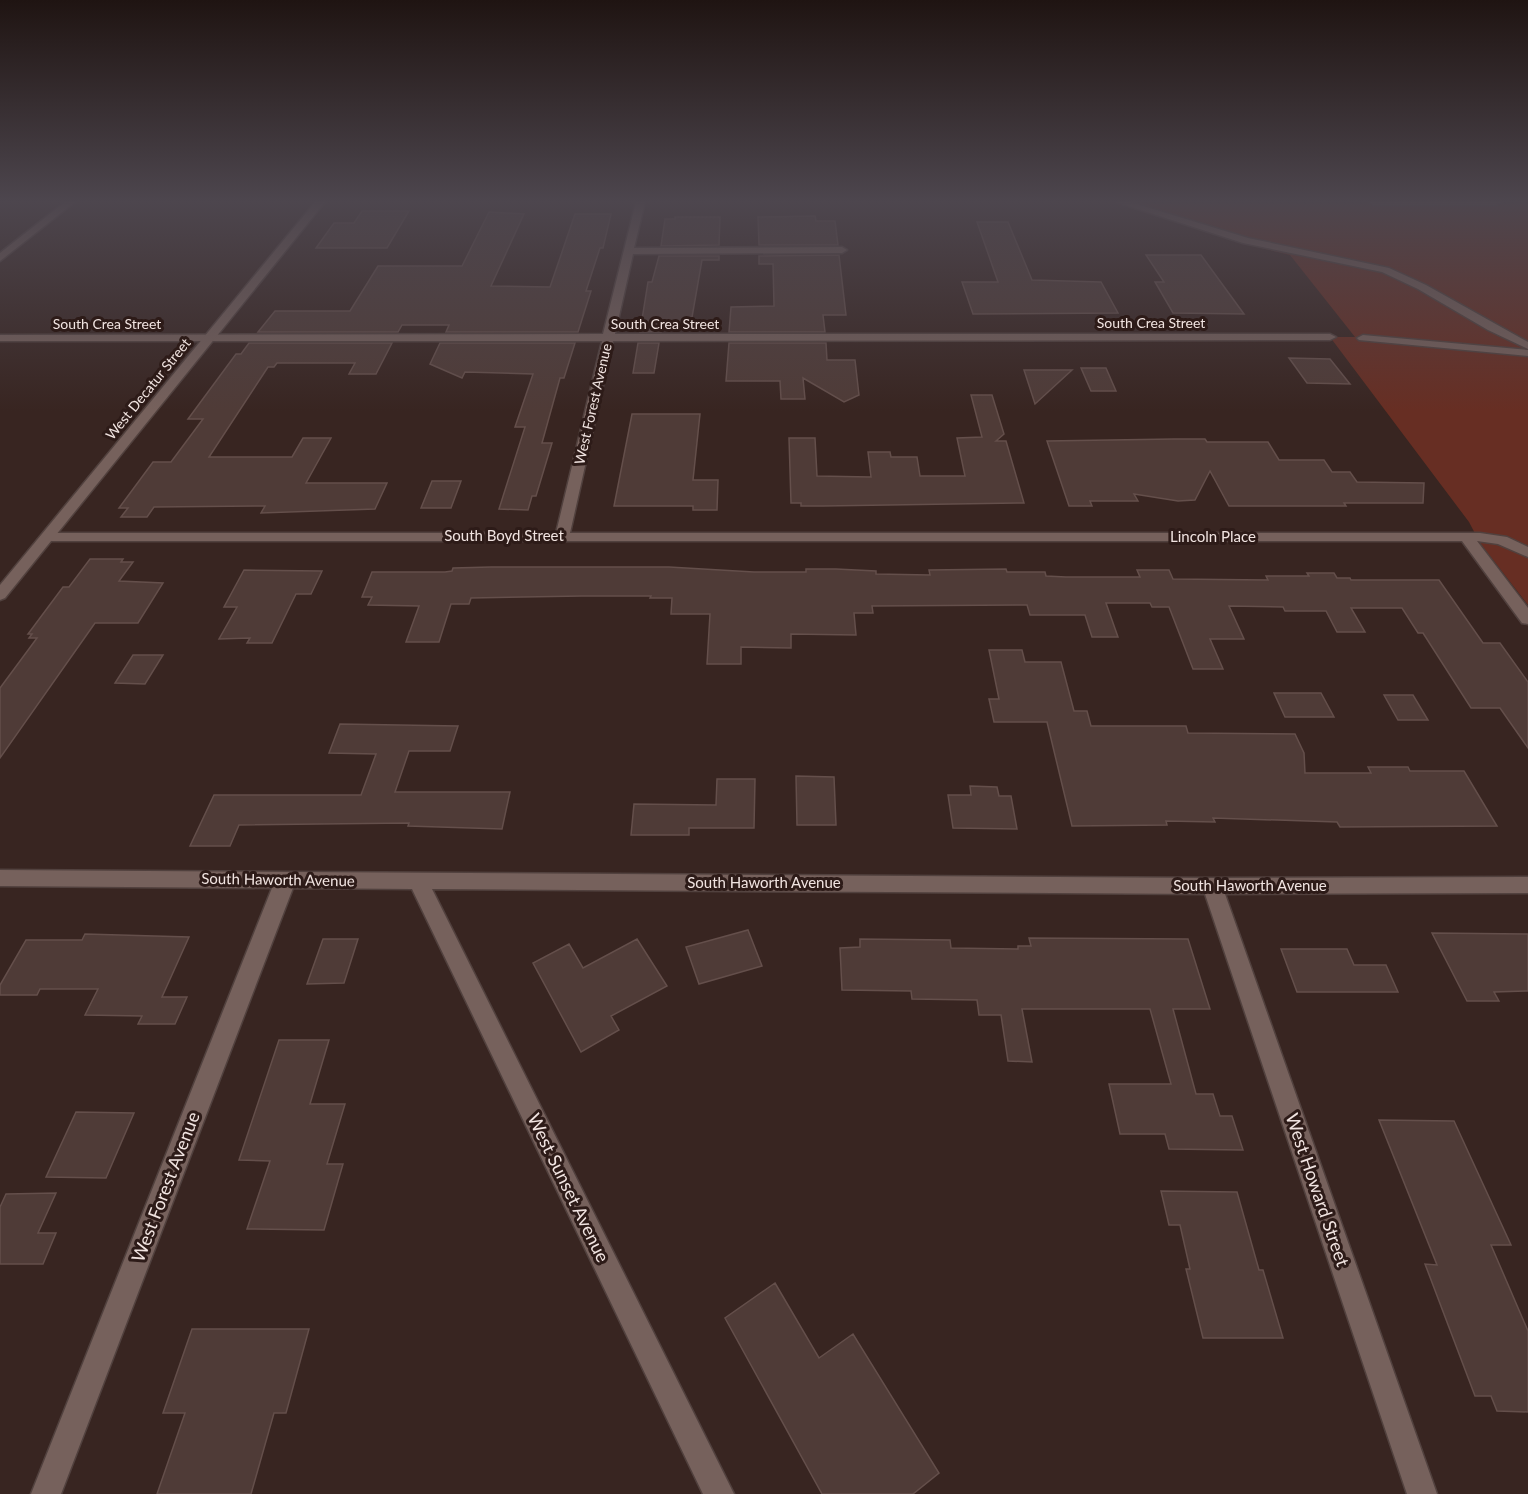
<svg xmlns="http://www.w3.org/2000/svg" width="1528" height="1494" font-family="Lato,sans-serif">
	<rect width="100%" height="100%" fill="#382521"/>
	<path fill="#672e23" d="M 1118,204 L 1528,204 L 1528,605 L 1480,543 L 1469,522 L 1330,337 L 1355,337 L 1290,255 L 1253,246 Z"/>
	<path fill="#4f3b37" stroke="#644f4b" stroke-width="1.5" d="M 362,211 L 409,211 L 387,248 L 316,248 L 334,223 L 354,223 Z
		M 489,212 L 524,214 L 491,286 L 550,287 L 575,214 L 611,214 L 603,248 L 600,248 L 586,291 L 591,291 L 578,332 L 446,332 L 449,325 L 402,325 L 398,332 L 258,332 L 275,311 L 350,311 L 378,266 L 462,266 Z
		M 815,216 L 816,221 L 835,221 L 838,245 L 759,245 L 758,217 Z
		M 675,217 L 720,217 L 719,245 L 661,246 L 665,219 L 675,219 Z
		M 977,222 L 1008,222 L 1032,280 L 1101,282 L 1118,313 L 973,314 L 962,282 L 998,282 Z
		M 839,255 L 846,315 L 823,315 L 825,332 L 729,332 L 731,307 L 774,306 L 773,264 L 759,264 L 759,256 Z
		M 1146,255 L 1201,255 L 1244,314 L 1173,313 L 1155,282 L 1164,282 Z
		M 659,256 L 719,256 L 719,260 L 702,260 L 691,323 L 662,323 L 661,332 L 640,332 L 648,282 L 652,282 Z
		M 249,343 L 392,343 L 376,374 L 349,374 L 355,363 L 277,363 L 274,367 L 268,367 L 209,457 L 292,457 L 303,438 L 331,438 L 306,483 L 387,483 L 375,509 L 261,513 L 265,506 L 154,507 L 147,517 L 121,517 L 128,508 L 119,508 L 153,462 L 171,462 L 203,419 L 188,419 L 236,354 L 241,354 Z
		M 440,343 L 575,343 L 564,378 L 560,378 L 542,443 L 552,443 L 536,496 L 532,496 L 528,510 L 499,509 L 525,427 L 515,427 L 533,374 L 465,372 L 462,378 L 430,364 Z
		M 638,343 L 659,343 L 654,373 L 633,373 Z
		M 729,343 L 826,343 L 827,360 L 855,360 L 859,395 L 844,402 L 803,378 L 805,399 L 781,399 L 780,381 L 726,381 Z
		M 1289,358 L 1330,359 L 1350,384 L 1307,383 Z
		M 1081,368 L 1106,368 L 1116,391 L 1091,391 Z
		M 1024,370 L 1072,370 L 1035,404 Z
		M 971,395 L 992,395 L 1004,434 L 996,441 L 1006,441 L 1024,503 L 823,506 L 801,506 L 801,503 L 791,503 L 789,438 L 815,438 L 817,476 L 871,477 L 868,452 L 890,452 L 891,457 L 917,457 L 920,476 L 965,476 L 957,438 L 982,437 Z
		M 632,414 L 700,414 L 693,480 L 718,480 L 717,510 L 693,510 L 693,506 L 614,506 Z
		M 1174,439 L 1205,439 L 1207,442 L 1268,442 L 1279,460 L 1324,460 L 1332,472 L 1350,472 L 1357,482 L 1424,483 L 1423,503 L 1344,503 L 1346,506 L 1229,506 L 1210,471 L 1195,500 L 1178,501 L 1134,494 L 1138,501 L 1090,501 L 1092,506 L 1069,506 L 1047,441 Z
		M 432,481 L 461,481 L 451,508 L 421,508 Z
		M 90,559 L 123,559 L 121,562 L 133,562 L 119,581 L 163,583 L 138,623 L 95,623 L 0,758 L 0,688 L 37,638 L 29,638 L 32,634 L 28,634 L 63,587 L 69,587 Z
		M 491,567 L 669,567 L 754,572 L 806,572 L 806,569 L 836,569 L 876,571 L 876,574 L 930,575 L 929,570 L 1006,569 L 1007,572 L 1045,572 L 1046,576 L 1066,577 L 1140,577 L 1137,570 L 1169,570 L 1173,579 L 1268,580 L 1266,576 L 1309,576 L 1307,573 L 1334,573 L 1337,578 L 1350,578 L 1351,580 L 1439,580 L 1483,643 L 1500,643 L 1528,682 L 1528,748 L 1500,708 L 1471,708 L 1423,633 L 1418,633 L 1402,608 L 1351,608 L 1365,632 L 1337,632 L 1326,611 L 1285,611 L 1283,607 L 1229,606 L 1244,639 L 1210,639 L 1223,669 L 1193,669 L 1169,607 L 1152,607 L 1150,603 L 1106,603 L 1118,637 L 1092,637 L 1085,615 L 1030,615 L 1027,605 L 872,606 L 873,613 L 854,613 L 856,635 L 791,634 L 791,648 L 741,647 L 741,664 L 707,664 L 710,614 L 671,614 L 672,598 L 650,598 L 651,596 L 582,596 L 471,598 L 469,604 L 451,604 L 439,642 L 406,642 L 419,606 L 368,605 L 372,597 L 362,597 L 372,572 L 445,572 L 452,571 L 453,568 Z
		M 244,570 L 322,571 L 311,594 L 296,594 L 272,643 L 247,643 L 250,638 L 219,639 L 237,607 L 224,607 Z
		M 989,650 L 1022,650 L 1025,662 L 1061,662 L 1074,711 L 1087,711 L 1091,726 L 1186,726 L 1188,733 L 1295,734 L 1304,753 L 1305,773 L 1371,773 L 1368,767 L 1408,767 L 1410,771 L 1464,771 L 1497,826 L 1340,827 L 1337,822 L 1213,818 L 1215,822 L 1166,821 L 1167,825 L 1072,826 L 1047,722 L 994,722 L 989,699 L 999,699 Z
		M 133,655 L 163,655 L 145,684 L 115,683 Z
		M 1274,693 L 1321,693 L 1334,717 L 1285,717 Z
		M 1384,695 L 1413,695 L 1428,720 L 1398,720 Z
		M 340,724 L 458,726 L 450,751 L 409,751 L 395,792 L 510,792 L 502,829 L 408,826 L 409,823 L 239,825 L 230,846 L 190,846 L 214,795 L 361,795 L 376,754 L 329,753 Z
		M 796,776 L 834,777 L 836,825 L 797,825 Z
		M 717,779 L 755,779 L 754,828 L 689,828 L 689,835 L 631,835 L 634,804 L 716,805 Z
		M 970,786 L 997,787 L 999,796 L 1011,796 L 1017,829 L 953,828 L 948,795 L 971,795 Z
		M 748,930 L 762,966 L 699,984 L 686,947 Z
		M 1432,933 L 1528,934 L 1528,991 L 1494,992 L 1499,1001 L 1467,1001 Z
		M 85,934 L 189,937 L 162,997 L 187,997 L 175,1024 L 138,1024 L 142,1016 L 85,1015 L 98,989 L 40,989 L 37,995 L 0,995 L 0,985 L 26,940 L 82,940 Z
		M 1029,938 L 1188,939 L 1210,1009 L 1173,1009 L 1196,1094 L 1213,1094 L 1220,1116 L 1232,1116 L 1243,1150 L 1169,1149 L 1165,1134 L 1120,1134 L 1109,1084 L 1171,1084 L 1150,1009 L 1022,1009 L 1032,1062 L 1008,1061 L 1001,1015 L 979,1015 L 977,1000 L 912,999 L 911,991 L 842,990 L 840,948 L 860,947 L 860,939 L 950,940 L 951,948 L 1018,949 L 1018,946 L 1031,946 Z
		M 323,939 L 358,939 L 344,983 L 307,984 Z
		M 637,939 L 667,986 L 611,1016 L 619,1030 L 581,1052 L 533,963 L 569,944 L 583,968 Z
		M 1281,949 L 1347,949 L 1354,965 L 1386,965 L 1398,992 L 1297,992 Z
		M 279,1040 L 329,1040 L 310,1104 L 345,1104 L 327,1164 L 343,1164 L 324,1230 L 247,1229 L 270,1161 L 239,1160 Z
		M 76,1112 L 134,1113 L 106,1178 L 46,1177 Z
		M 1379,1120 L 1454,1121 L 1511,1245 L 1491,1245 L 1528,1331 L 1528,1412 L 1497,1411 L 1491,1396 L 1475,1396 L 1425,1264 L 1437,1265 Z
		M 1161,1191 L 1237,1192 L 1259,1270 L 1263,1270 L 1283,1338 L 1203,1338 L 1186,1269 L 1190,1269 L 1180,1225 L 1169,1225 Z
		M 56,1193 L 38,1233 L 56,1233 L 43,1264 L 0,1264 L 0,1207 L 6,1194 Z
		M 775,1283 L 819,1358 L 853,1334 L 939,1473 L 913,1494 L 822,1494 L 725,1318 Z
		M 192,1329 L 309,1329 L 286,1413 L 274,1413 L 251,1494 L 157,1494 L 185,1413 L 163,1413 Z"/>
	<g fill="none" stroke-linecap="round" stroke-linejoin="round">
		<defs>
			<path id="street" d="M 65,202 L 75,202 L 0,261 L 0,253 Z
				M 636,202 L 645,202 L 634,248 L 842,247 L 847,250 L 842,253 L 633,254 L 615,334 L 1330,334 L 1336,337 L 1330,340 L 613,341 L 570,533 L 1480,533 L 1507,537 L 1528,547 L 1528,557 L 1498,544 L 1477,541 L 1528,608 L 1528,624 L 1522,623 L 1462,541 L 47,541 L 40,537 L 47,533 L 556,533 L 602,341 L 0,341 L 0,335 L 603,334 Z
				M 1116,202 L 1130,202 L 1248,238 L 1389,268 L 1426,285 L 1528,342 L 1528,349 L 1488,330 L 1418,289 L 1382,272 L 1243,243 Z
				M 1369,202 L 1501,202 L 1496,205 L 1374,205 Z
				M 1363,335 L 1528,350 L 1528,356 L 1359,340 L 1357,338 Z
				M 0,870 L 1212,878 L 1528,877 L 1528,893 L 1225,894 L 1437,1494 L 1407,1494 L 1205,894 L 432,889 L 734,1494 L 703,1494 L 412,889 L 293,888 L 61,1494 L 31,1494 L 272,888 L 0,886 Z"/>
			<path id="secondary" d="M 315,202 L 325,202 L 5,598 L 0,600 L 0,585 Z"/>
		</defs>
		<use href="#street" stroke="#51413e" stroke-width="3"/>
		<use href="#secondary" stroke="#51413e" stroke-width="3"/>
		<use href="#street" fill="#76615c" fill-rule="evenodd"/>
		<use href="#secondary" fill="#76615c" fill-rule="evenodd"/>
	</g>
	<linearGradient id="sky" x2="0" y2="1"><stop stop-color="#1f1412"/><stop offset="0.49" stop-color="#4d464e"/><stop offset="1" stop-color="#4d464e" stop-opacity="0"/></linearGradient>
	<rect width="1528" height="411" fill="url(#sky)"/>
	<g text-anchor="middle" stroke-width="6" stroke-linejoin="round" paint-order="stroke">
		<g font-size="14" fill="#f1e4e1" stroke="#2d1b18">
			<text x="1151" y="328">South Crea Street</text>
			<text x="107" y="329">South Crea Street</text>
			<text x="665" y="329">South Crea Street</text>
			<text transform="translate(148 389) rotate(-51)" y="5">West Decatur Street</text>
			<text transform="translate(593 404) rotate(-77)" y="5">West Forest Avenue</text>
		</g>
		<g font-size="15" fill="#f1e4e1" stroke="#2d1b18">
			<text x="504" y="541">South Boyd Street</text>
			<text x="1213" y="542">Lincoln Place</text>
			<text transform="translate(278 880) rotate(1)" y="5">South Haworth Avenue</text>
			<text x="764" y="888">South Haworth Avenue</text>
			<text x="1250" y="891">South Haworth Avenue</text>
		</g>
		<g font-size="18" fill="#f1e4e1" stroke="#2d1b18">
			<text transform="translate(166 1187) rotate(-69)" y="6">West Forest Avenue</text>
			<text transform="translate(568 1188) rotate(64)" y="6">West Sunset Avenue</text>
			<text transform="translate(1317 1190) rotate(71)" y="6">West Howard Street</text>
		</g>
	</g>
</svg>
